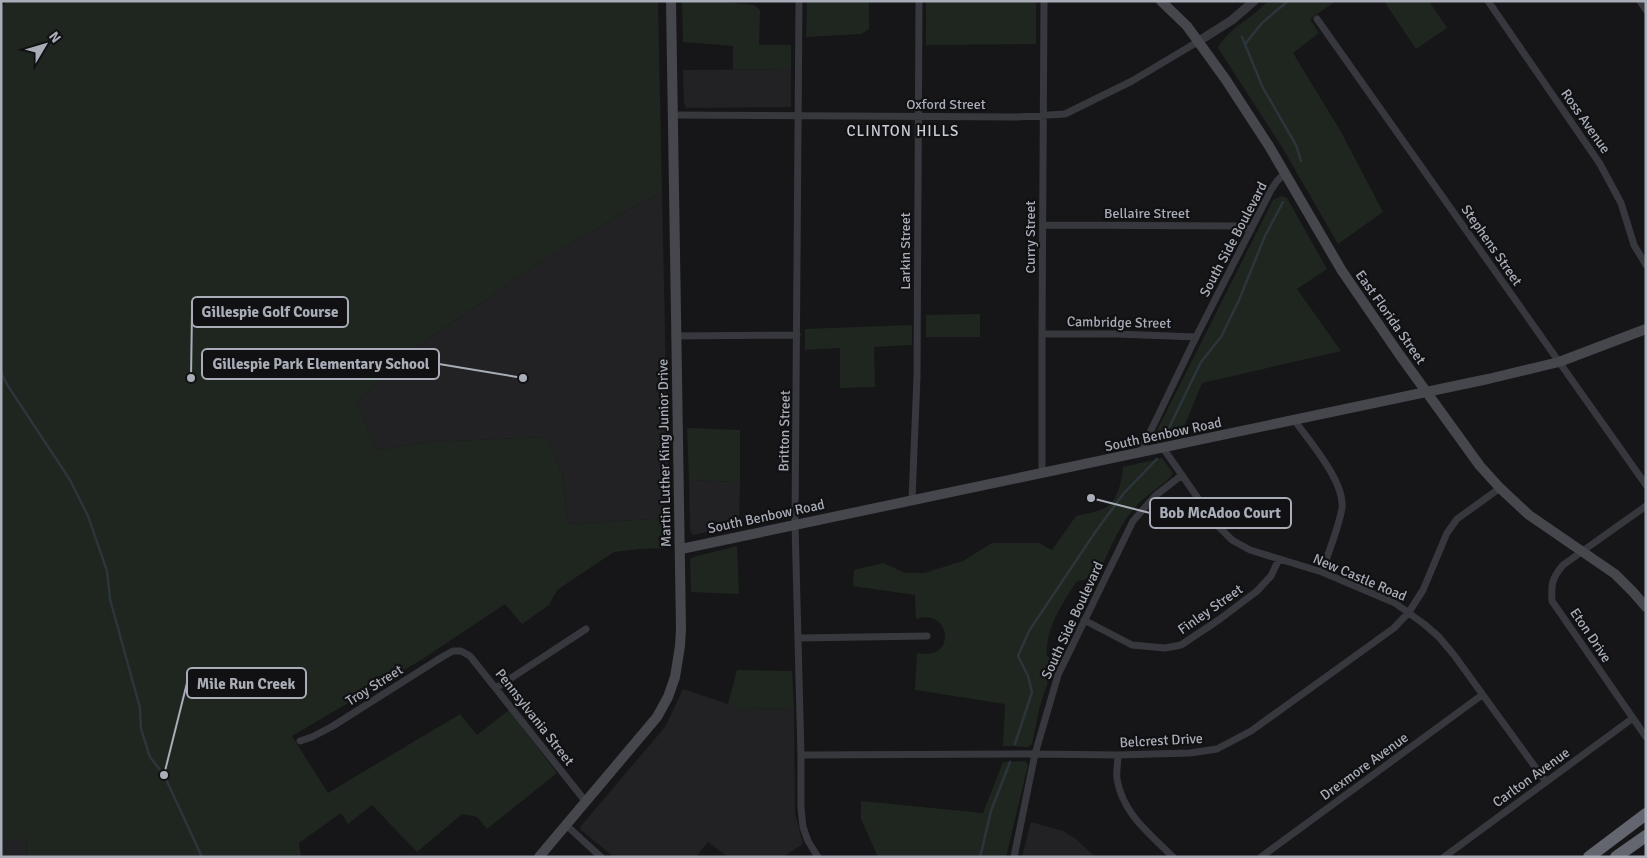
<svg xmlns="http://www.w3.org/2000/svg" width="1647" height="858" font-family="Signika,sans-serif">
	<rect width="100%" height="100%" fill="#161618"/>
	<path fill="#222225" d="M 791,69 L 791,106 L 789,107 L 687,108 L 684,104 L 683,70 Z
		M 662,193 L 669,518 L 568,524 L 562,474 L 547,437 L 430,442 L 376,450 L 357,403 L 406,354 L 548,257 L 633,207 Z
		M 689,480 L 740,482 L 739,525 L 694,535 L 692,534 L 690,530 Z
		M 683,689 L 743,709 L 794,708 L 795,813 L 803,844 L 783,857 L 728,857 L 708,842 L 696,857 L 614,857 L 581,830 L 580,827 L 665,727 Z
		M 1031,822 L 1063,831 L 1076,839 L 1095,857 L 1022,857 Z
		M 1,839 L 26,839 L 27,857 L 1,857 Z"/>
	<path fill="#1e261f" d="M 7,1 L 658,1 L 662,193 L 633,207 L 548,257 L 406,354 L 357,403 L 376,450 L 430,442 L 547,437 L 562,474 L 568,524 L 669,518 L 670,548 L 640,549 L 614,552 L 557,590 L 549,605 L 522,624 L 505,604 L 421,660 L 292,736 L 328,793 L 460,714 L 477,735 L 509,710 L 557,773 L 487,829 L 477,817 L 462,814 L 417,852 L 372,805 L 348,824 L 341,813 L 299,843 L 301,857 L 27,857 L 26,839 L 1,839 L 1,8 Z
		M 682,1 L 717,1 L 754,5 L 760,10 L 759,45 L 791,45 L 791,69 L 733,69 L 733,46 L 683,42 Z
		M 807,1 L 869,1 L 869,29 L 861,34 L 806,37 Z
		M 926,1 L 1036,1 L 1036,44 L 926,45 Z
		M 1268,1 L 1336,1 L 1310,19 L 1319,33 L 1293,53 L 1340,130 L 1383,212 L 1338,244 L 1282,147 L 1218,48 C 1228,28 1253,18 1268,1 Z
		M 1384,1 L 1429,1 L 1447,28 L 1416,49 Z
		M 1282,196 L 1287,198 L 1327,269 L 1297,289 L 1341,351 L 1202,383 L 1182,432 L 1153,438 L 1273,200 Z
		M 980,314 L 980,337 L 926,337 L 926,315 Z
		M 912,325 L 912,345 L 874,347 L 875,387 L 840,388 L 840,348 L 805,350 L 805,329 Z
		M 687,428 L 740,430 L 740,482 L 689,480 Z
		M 1162,458 L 1173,473 L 1172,475 C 1163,486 1149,493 1139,503 C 1119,523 1109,553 1096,578 L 1077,581 C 1063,602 1045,629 1047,656 L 1054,663 L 1040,706 L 1032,744 L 1028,747 L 1003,746 L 1005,704 L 915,690 L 917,653 C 958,662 951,607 916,619 L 915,595 L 853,586 L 854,570 L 883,563 L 905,573 L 924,573 L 963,561 L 992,543 L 1039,543 L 1052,550 L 1076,516 C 1085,514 1095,512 1103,509 C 1118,503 1122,480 1123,467 Z
		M 737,546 L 739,594 L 691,592 L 690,559 L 693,557 Z
		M 737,670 L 792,671 L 794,708 L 743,709 L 728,704 Z
		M 1025,761 L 1028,765 L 1006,857 L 878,857 L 861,819 L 861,801 L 983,813 L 1003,762 Z"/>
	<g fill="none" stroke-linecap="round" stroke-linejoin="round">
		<path stroke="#2c353c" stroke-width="2.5" d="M 1242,37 L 1263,88 L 1296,145 L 1301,161
			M 1245,44 L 1262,23 L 1288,1
			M 1,373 L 8,386 L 70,480 L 88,516 L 107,571 L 110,599 L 140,708 L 141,729 L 150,757 L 164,775 L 202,857
			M 1166,434 L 1201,362 L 1221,337 L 1239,300 L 1265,236 L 1283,202
			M 1015,744 L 1032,692 L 1028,676 L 1018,656 L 1029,631 L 1096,531 L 1124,493 L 1157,459
			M 980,857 L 991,811 L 1010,762
			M 1645,857 L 1646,856"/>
		<path stroke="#37383d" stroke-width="7" d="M 799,1 L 795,524 L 801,755 L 801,808 L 803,827 L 808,841 L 818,857
			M 1488,1 L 1600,164 L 1621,203 L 1634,245 L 1646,265
			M 1640,1 L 1646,10
			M 1317,19 L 1646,485
			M 674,115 L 1017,117 L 1065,114 L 1132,81 L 1199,41
			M 1043,225 L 1240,226 L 1251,230
			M 1042,334 L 1116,334 L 1196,337
			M 675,336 L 797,335
			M 1295,421 C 1310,442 1345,482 1342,508 C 1339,527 1328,553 1322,572
			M 1163,448 L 1216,524 L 1232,540 L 1250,550 L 1322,572 L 1395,603 L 1424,624 L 1438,636 L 1454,655 L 1546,782
			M 1140,453 L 1196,337 L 1271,190 L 1277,181 L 1285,173
			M 1042,472 L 1042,334 L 1044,1
			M 912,500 L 917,377 L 919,1
			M 1646,506 L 1563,565 C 1552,578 1551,584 1552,601 L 1646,737
			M 1084,620 L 1132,645 L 1165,648 L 1181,645 L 1220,619 L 1257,591 L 1271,576 L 1279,559
			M 798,638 L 927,636
			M 496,688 L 586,629
			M 300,741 L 312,737 L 333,726 L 442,657 L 453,651 L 461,651 L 470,656 L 586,802
			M 801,755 L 1035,754 L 1118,755 L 1190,753 L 1217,749 L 1251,731 L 1394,628 L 1409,612 L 1423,590 L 1447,533 L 1457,519 L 1500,488
			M 1118,755 C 1118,763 1116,771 1117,779 C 1123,814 1149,833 1173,857
			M 566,825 L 601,857
			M 1014,857 L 1035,754 L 1058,675 L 1133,521 L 1155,496 L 1182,475
			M 1261,857 L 1482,695
			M 1444,857 L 1633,718"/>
		<path stroke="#37383d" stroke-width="9" d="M 1199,41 L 1232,20 L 1254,1"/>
		<path stroke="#45474d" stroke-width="10" d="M 1161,1 L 1187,26 L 1226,80 L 1269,146 L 1342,271 L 1399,354 L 1480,466 L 1500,488 L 1529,515 L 1615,574 L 1633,592 L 1646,607
			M 681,549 L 1488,379 L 1559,362 L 1646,329
			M 539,857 L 657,717 L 668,697 L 675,677 L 680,646 L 681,629 L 671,1"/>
		<path stroke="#63666e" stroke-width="12" d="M 1589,857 L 1646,814
			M 1616,857 L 1646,836"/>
	</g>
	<g text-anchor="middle" stroke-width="4.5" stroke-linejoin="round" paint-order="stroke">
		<g font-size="14" fill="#a8adb8" stroke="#111113">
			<text x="946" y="109">Oxford Street</text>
			<text transform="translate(1586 121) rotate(55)" y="5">Ross Avenue</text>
			<text x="1147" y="218">Bellaire Street</text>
			<text transform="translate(1030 237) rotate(-90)" y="5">Curry Street</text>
			<text transform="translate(1233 239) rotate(-62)" y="5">South Side Boulevard</text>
			<text transform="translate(1492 245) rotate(55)" y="5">Stephens Street</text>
			<text transform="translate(905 251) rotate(-90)" y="5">Larkin Street</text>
			<text transform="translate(1391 317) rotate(55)" y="5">East Florida Street</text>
			<text transform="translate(1119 322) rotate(1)" y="5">Cambridge Street</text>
			<text transform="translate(784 431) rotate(-89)" y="5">Britton Street</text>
			<text transform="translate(1163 434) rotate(-12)" y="5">South Benbow Road</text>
			<text transform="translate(664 453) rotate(-91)" y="5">Martin Luther King Junior Drive</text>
			<text transform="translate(766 516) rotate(-12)" y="5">South Benbow Road</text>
			<text transform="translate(1360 577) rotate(23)" y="5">New Castle Road</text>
			<text transform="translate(1210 609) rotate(-35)" y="5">Finley Street</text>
			<text transform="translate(1072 620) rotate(-65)" y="5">South Side Boulevard</text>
			<text transform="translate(1591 635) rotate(56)" y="5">Eton Drive</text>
			<text transform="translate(374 685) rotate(-32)" y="5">Troy Street</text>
			<text transform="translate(535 717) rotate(52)" y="5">Pennsylvania Street</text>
			<text transform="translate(1161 740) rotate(-3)" y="5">Belcrest Drive</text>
			<text transform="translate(1364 766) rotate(-36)" y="5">Drexmore Avenue</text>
			<text transform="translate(1531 777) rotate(-36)" y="5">Carlton Avenue</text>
		</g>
		<g font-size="15" letter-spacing="1" fill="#c9ccd4" stroke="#111113">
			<text x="903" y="136">CLINTON HILLS</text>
		</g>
	</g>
	<path fill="none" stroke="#a8adb8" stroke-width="2" d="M191 378L192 312M523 378L439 364M1091 498L1150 513M164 775L187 683"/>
	<g fill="#a8adb8" stroke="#111113" stroke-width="2">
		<circle cx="191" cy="378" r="5"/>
		<circle cx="523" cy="378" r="5"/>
		<circle cx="1091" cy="498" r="5"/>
		<circle cx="164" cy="775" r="5"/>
	</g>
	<g fill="#111113" stroke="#a8adb8" stroke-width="2">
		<rect x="192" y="297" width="156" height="30" rx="5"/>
		<rect x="202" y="349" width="237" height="30" rx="5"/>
		<rect x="1150" y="498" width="141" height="30" rx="5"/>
		<rect x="187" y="668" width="119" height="30" rx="5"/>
	</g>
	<g font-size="15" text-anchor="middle" font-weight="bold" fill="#a8adb8">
		<text x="270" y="317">Gillespie Golf Course</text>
		<text x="321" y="369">Gillespie Park Elementary School</text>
		<text x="1220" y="518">Bob McAdoo Court</text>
		<text x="246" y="689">Mile Run Creek</text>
	</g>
	<rect width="1647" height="858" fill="none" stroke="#a8adb8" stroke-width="5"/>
	<g transform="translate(45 45) rotate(52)" stroke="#111113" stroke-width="4" paint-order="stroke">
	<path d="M0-4L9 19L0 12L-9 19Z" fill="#a8adb8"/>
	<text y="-8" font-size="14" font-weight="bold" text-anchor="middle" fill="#a8adb8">N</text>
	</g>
</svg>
